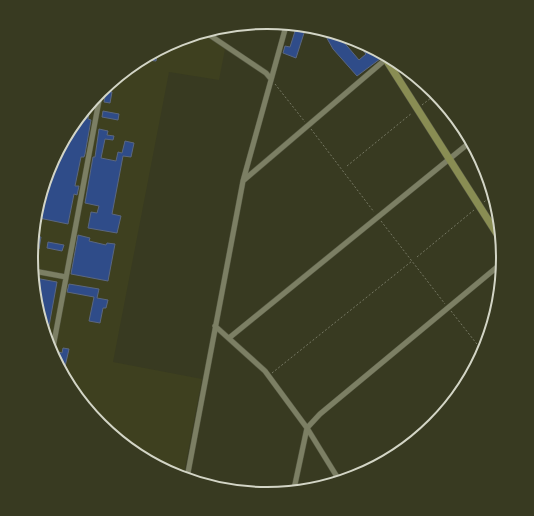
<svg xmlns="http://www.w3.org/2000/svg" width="534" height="516" font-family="'Golos Text',sans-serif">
	<rect width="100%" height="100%" fill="#383a21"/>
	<path fill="#3e401f" d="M 205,34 L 225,49 L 219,80 L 169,72 L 113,362 L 202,379 L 184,473 L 181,475 L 173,473 L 100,425 L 49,348 L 31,258 L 49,167 L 100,91 L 177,40 Z"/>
	<path fill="#2f4c89" stroke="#5b677f" d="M 296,28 L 305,30 L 296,58 L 283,53 L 285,46 L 290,47 Z
		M 324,33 L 345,38 L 342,40 L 359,60 L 366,54 L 354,39 L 374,51 L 378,56 L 379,55 L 380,59 L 357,76 L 333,49 Z
		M 154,55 L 157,56 L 156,61 L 147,60 Z
		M 106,91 L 112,92 L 110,103 L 104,102 Z
		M 90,106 L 88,119 L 91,120 L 85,154 L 84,157 L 81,157 L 75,186 L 79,186 L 77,195 L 74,194 L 68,224 L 39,218 L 49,167 Z
		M 103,111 L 119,114 L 118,120 L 102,117 Z
		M 99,129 L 108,131 L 107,135 L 114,136 L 113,140 L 105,139 L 101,158 L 116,161 L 118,152 L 122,153 L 125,141 L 134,143 L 131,157 L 123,156 L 112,214 L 121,216 L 117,233 L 88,228 L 91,212 L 97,213 L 99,206 L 85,203 L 93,157 L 95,157 Z
		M 78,235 L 90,238 L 89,241 L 106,245 L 107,243 L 115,244 L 108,281 L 71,274 Z
		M 36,236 L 41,237 L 39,249 L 33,248 Z
		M 48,242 L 64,245 L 62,251 L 47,248 Z
		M 35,278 L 57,282 L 47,337 Z
		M 69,284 L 99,289 L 97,298 L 108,300 L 106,308 L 103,308 L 100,323 L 89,321 L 94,297 L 67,292 Z
		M 63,348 L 69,349 L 64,371 L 54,356 L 58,357 L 59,352 L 62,353 Z"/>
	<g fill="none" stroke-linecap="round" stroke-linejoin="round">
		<defs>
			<path id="minor" d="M 208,34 L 266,73 L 271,79
				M 244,180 L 386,59
				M 34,271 L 66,277
				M 215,326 L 265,371 L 307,428 L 339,480
				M 229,338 L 469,143
				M 483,351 L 483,352
				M 52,353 L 101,90
				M 187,478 L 243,181 L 286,26
				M 294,489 L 307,428 L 320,414 L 502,263"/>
			<path id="major" d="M 385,58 L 499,237"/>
		</defs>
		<use href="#minor" stroke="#555741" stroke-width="6"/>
		<use href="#major" stroke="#555741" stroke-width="8"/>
		<path stroke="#767863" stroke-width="1" stroke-dasharray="2 2" stroke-linecap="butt" d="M 275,84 L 305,122
			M 422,105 L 436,94
			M 311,129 L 374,212
			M 347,166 L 412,113
			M 484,202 L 491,196
			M 381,221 L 445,304
			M 417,257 L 474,210
			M 451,311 L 480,348
			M 272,373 L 412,261"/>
		<use href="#minor" stroke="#7c7f64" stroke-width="5"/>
		<use href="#major" stroke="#898d53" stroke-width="7"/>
	</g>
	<path d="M0 0H534V516H0ZM38 258a229 229 0 1 1 458 0a229 229 0 1 1-458 0Z" fill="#383a21" fill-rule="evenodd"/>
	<path fill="none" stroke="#d3d5c6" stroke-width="2" d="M38 258a229 229 0 1 1 458 0a229 229 0 1 1-458 0Z"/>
</svg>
